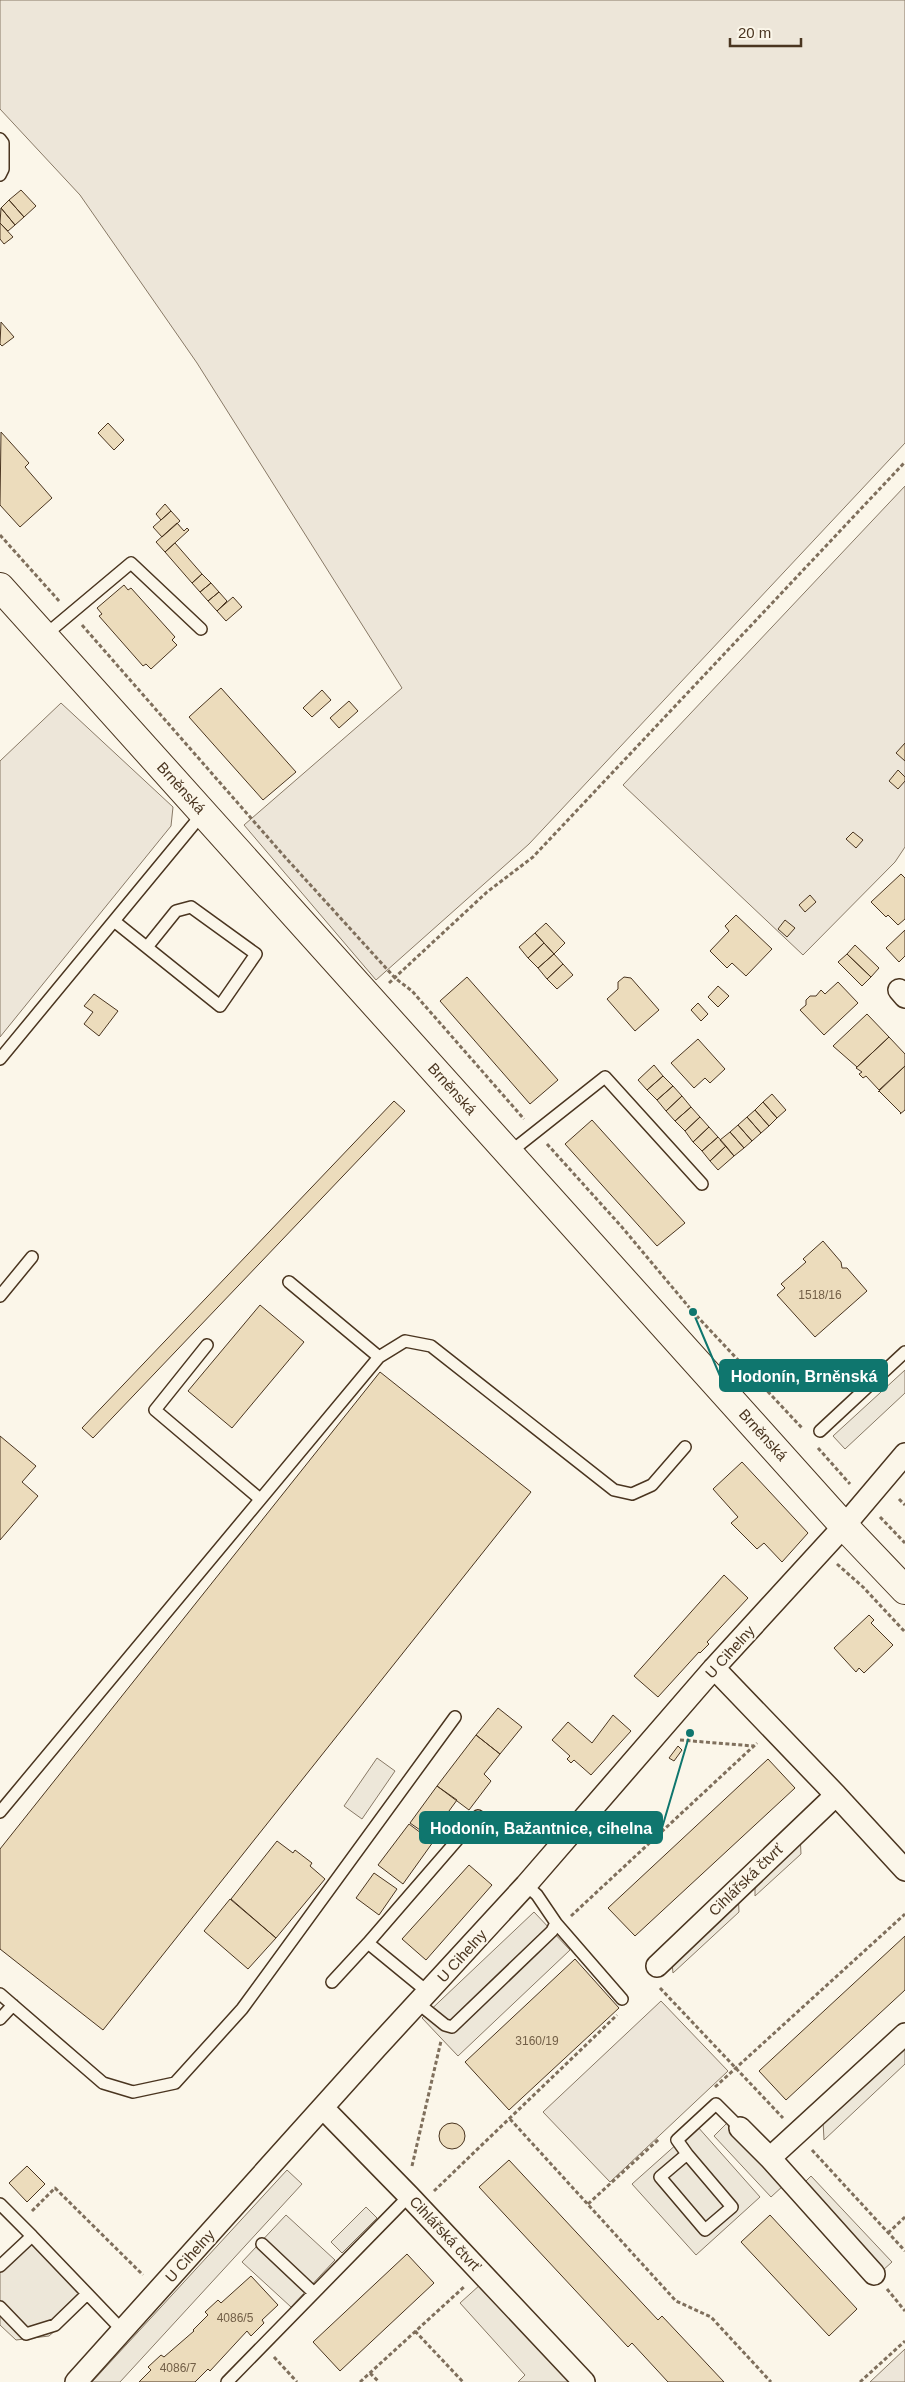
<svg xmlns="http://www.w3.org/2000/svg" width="905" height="2382" font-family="Arial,sans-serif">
	<rect width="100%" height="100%" fill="#fbf6e9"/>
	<path fill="#ede6d9" stroke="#887966" d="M 0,0 L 905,0 L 905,443 L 529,844 L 376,980 L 244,825 L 402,688 L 197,363 L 80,195 L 0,109 Z
		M 905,486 L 905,847 L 895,862 L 803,955 L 623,785 Z
		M 61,703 L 173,807 L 171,826 L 0,1037 L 0,761 Z
		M 661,2001 L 728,2071 L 610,2182 L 543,2112 Z
		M 905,2349 L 905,2382 L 870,2382 Z"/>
	<path fill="#ede7d9" stroke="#887966" d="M 905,1370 L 905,1393 L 845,1449 L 833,1436 Z
		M 377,1758 L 395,1771 L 362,1819 L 344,1806 Z
		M 800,1834 L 801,1854 L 755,1896 L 755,1876 Z
		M 738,1891 L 739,1912 L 673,1973 L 671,1954 Z
		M 534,1912 L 570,1950 L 458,2056 L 422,2018 Z
		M 905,2042 L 905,2064 L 824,2140 L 823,2121 Z
		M 727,2123 L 784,2185 L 771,2197 L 714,2136 Z
		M 697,2126 L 760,2197 L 696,2255 L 632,2184 Z
		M 287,2170 L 302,2184 L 120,2382 L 92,2382 Z
		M 811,2176 L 892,2262 L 882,2271 L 802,2185 Z
		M 366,2207 L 377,2218 L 342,2253 L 331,2242 Z
		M 286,2215 L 335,2260 L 291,2307 L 242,2262 Z
		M 25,2237 L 89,2301 L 49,2336 L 16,2340 L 0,2325 L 0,2259 Z
		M 491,2275 L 589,2382 L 518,2382 L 525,2375 L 460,2303 Z"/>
	<path fill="#ecdcbc" stroke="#4a3520" d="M 21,190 L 36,206 L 24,217 L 9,200 Z
		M 9,200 L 24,217 L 15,225 L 1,208 Z
		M 1,208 L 15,225 L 8,231 L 0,223 Z
		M 0,223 L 13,237 L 4,244 L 0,239 Z
		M 1,322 L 14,337 L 2,346 L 0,344 Z
		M 108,423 L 124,440 L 114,450 L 98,433 Z
		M 1,432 L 29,463 L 25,467 L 52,498 L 20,527 L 0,505 Z
		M 165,504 L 171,511 L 161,520 L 156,514 Z
		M 171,511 L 180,521 L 162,537 L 153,527 Z
		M 177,523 L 184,531 L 187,528 L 189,530 L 165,552 L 156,542 Z
		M 175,543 L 202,574 L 192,583 L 165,552 Z
		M 202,574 L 211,583 L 200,592 L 192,583 Z
		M 211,583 L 219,592 L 208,601 L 200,592 Z
		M 124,585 L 128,590 L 131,588 L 175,637 L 172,640 L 177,645 L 151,669 L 146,664 L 143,666 L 99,616 L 102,614 L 97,608 Z
		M 219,592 L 227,601 L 217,611 L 208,601 Z
		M 233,597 L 242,607 L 226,621 L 217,611 Z
		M 221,688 L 296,772 L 263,800 L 189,717 Z
		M 322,690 L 331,700 L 312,717 L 303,708 Z
		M 349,701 L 358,711 L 339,728 L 330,718 Z
		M 905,743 L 905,761 L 896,753 Z
		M 898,770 L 905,777 L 905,781 L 898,789 L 889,781 Z
		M 853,832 L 863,840 L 856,848 L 846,839 Z
		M 901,874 L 905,878 L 905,919 L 898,925 L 888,915 L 886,917 L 871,902 Z
		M 810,895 L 816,902 L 805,912 L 799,905 Z
		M 736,915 L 772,949 L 746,976 L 732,963 L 727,968 L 710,951 L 729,931 L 725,926 Z
		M 785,920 L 795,928 L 787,937 L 778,929 Z
		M 546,923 L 565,943 L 554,954 L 535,933 Z
		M 905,930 L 905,956 L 899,962 L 886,948 Z
		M 535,933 L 544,943 L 528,958 L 519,947 Z
		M 544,943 L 554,954 L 538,968 L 528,958 Z
		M 855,945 L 879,968 L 871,977 L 847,954 Z
		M 554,954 L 563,964 L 547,979 L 538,968 Z
		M 847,954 L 871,977 L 862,986 L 838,962 Z
		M 563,964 L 573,975 L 557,989 L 547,979 Z
		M 467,977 L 558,1080 L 530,1104 L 440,1001 Z
		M 624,977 L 631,978 L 659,1010 L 635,1031 L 607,999 L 618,989 L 618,982 Z
		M 838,982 L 858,1003 L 824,1035 L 800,1010 L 806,1005 L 806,1000 L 810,996 L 816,996 L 821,990 L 825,994 Z
		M 718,986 L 729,996 L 718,1007 L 708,997 Z
		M 94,994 L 118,1011 L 99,1036 L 84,1024 L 93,1012 L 84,1006 Z
		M 698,1003 L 708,1014 L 701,1021 L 691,1010 Z
		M 867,1014 L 889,1037 L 856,1068 L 857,1067 L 833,1046 Z
		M 889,1037 L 905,1054 L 905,1066 L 879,1090 L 866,1076 L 863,1078 L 859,1074 L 862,1072 L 856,1068 Z
		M 698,1039 L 725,1069 L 710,1083 L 705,1078 L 694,1088 L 671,1063 Z
		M 654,1065 L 663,1076 L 647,1090 L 638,1080 Z
		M 905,1066 L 905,1110 L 900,1114 L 901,1113 L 879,1091 L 878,1092 Z
		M 663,1076 L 673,1086 L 657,1100 L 647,1090 Z
		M 673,1086 L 682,1096 L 666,1111 L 657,1100 Z
		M 772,1094 L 786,1110 L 777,1118 L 763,1102 Z
		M 682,1096 L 691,1107 L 675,1121 L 666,1111 Z
		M 394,1101 L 405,1111 L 93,1438 L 82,1428 Z
		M 763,1102 L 777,1118 L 769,1126 L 755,1110 Z
		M 691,1107 L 700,1117 L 685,1131 L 675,1121 Z
		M 755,1110 L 769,1126 L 761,1133 L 747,1117 Z
		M 700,1117 L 709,1127 L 693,1142 L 685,1131 Z
		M 747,1117 L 761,1133 L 752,1141 L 738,1125 Z
		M 592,1120 L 685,1223 L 657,1246 L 565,1144 Z
		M 738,1125 L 752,1141 L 744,1148 L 730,1132 Z
		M 709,1127 L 718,1137 L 702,1151 L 693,1142 Z
		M 730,1132 L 744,1148 L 734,1156 L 720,1140 Z
		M 718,1137 L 726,1146 L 710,1161 L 702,1151 Z
		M 726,1146 L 734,1156 L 718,1170 L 710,1161 Z
		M 823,1241 L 841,1262 L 842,1268 L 847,1268 L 867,1291 L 815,1337 L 777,1295 L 785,1288 L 781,1284 L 806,1262 L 803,1259 Z
		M 260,1305 L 304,1342 L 232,1428 L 188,1391 Z
		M 380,1372 L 531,1492 L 103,2030 L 0,1949 L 0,1849 Z
		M 0,1436 L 36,1466 L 22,1482 L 38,1496 L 0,1540 Z
		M 742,1462 L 808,1533 L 782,1562 L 764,1543 L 757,1549 L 731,1523 L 738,1517 L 713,1489 Z
		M 724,1575 L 748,1598 L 707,1642 L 709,1644 L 700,1653 L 699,1652 L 658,1697 L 634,1676 Z
		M 869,1615 L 874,1620 L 871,1623 L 893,1645 L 864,1673 L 859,1668 L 856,1672 L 834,1648 Z
		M 498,1708 L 522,1727 L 500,1754 L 476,1735 Z
		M 613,1715 L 631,1731 L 591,1775 L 574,1760 L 571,1763 L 567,1759 L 570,1756 L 552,1740 L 568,1722 L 592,1743 Z
		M 476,1735 L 500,1754 L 484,1774 L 491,1781 L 469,1810 L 437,1786 Z
		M 678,1746 L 682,1750 L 674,1761 L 669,1758 Z
		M 768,1759 L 795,1788 L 635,1936 L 608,1908 Z
		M 437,1786 L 457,1800 L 430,1837 L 410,1823 Z
		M 409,1824 L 433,1842 L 403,1884 L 378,1865 Z
		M 277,1841 L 293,1853 L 295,1850 L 312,1863 L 310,1866 L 325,1879 L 276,1938 L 231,1899 Z
		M 469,1865 L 492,1885 L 426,1960 L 402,1939 Z
		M 374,1873 L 397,1889 L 379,1915 L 356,1898 Z
		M 230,1899 L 276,1938 L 248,1969 L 204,1931 Z
		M 905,1936 L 905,1990 L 786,2100 L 759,2071 Z
		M 575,1959 L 619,2008 L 509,2110 L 465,2062 Z
		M439 2136a13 13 0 1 1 26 0a13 13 0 1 1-26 0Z
		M 509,2160 L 658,2320 L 662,2316 L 724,2382 L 668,2382 L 632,2343 L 628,2347 L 479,2187 Z
		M 27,2166 L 45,2184 L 27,2202 L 9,2183 Z
		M 770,2215 L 857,2309 L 829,2336 L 741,2242 Z
		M 407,2254 L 434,2283 L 340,2371 L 313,2342 Z
		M 251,2276 L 278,2305 L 262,2320 L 264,2323 L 251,2336 L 247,2331 L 210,2371 L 208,2369 L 195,2382 L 139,2382 L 151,2370 L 148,2367 L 161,2355 L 164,2357 L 194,2331 L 193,2330 L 208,2315 L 205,2312 L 218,2300 L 221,2303 Z"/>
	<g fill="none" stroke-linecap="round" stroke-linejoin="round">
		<defs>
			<path id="lane" d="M 0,139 L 3,143 L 3,169 L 0,175
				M 44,636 L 131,563 L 201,629
				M 114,921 L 220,1006 L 256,954 L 191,907 L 176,911 L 147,947
				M 0,1059 L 203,813
				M 509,1153 L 605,1077 L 702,1184
				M 289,1282 L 379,1357
				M 0,1296 L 32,1257
				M 207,1345 L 155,1410 L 260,1499
				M 820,1431 L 905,1352
				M 0,1812 L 379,1357 L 405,1341 L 431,1346 L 614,1490 L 632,1494 L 652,1485 L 685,1447
				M 556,1923 L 622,1999
				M 332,1982 L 368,1943
				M 429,1993 L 368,1943 L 478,1816
				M 0,1994 L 103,2083 L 133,2092 L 175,2083 L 242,2009 L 455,1717
				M 419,2004 L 445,2025 L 452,2027 L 552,1931 L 556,1923 L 537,1895 L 526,1885
				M 0,2019 L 13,2005
				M 687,2154 L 732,2207 L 705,2230 L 660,2177 Z
				M 687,2154 L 677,2140 L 716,2104 L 740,2128
				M 0,2204 L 32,2236
				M 262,2244 L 314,2293
				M 0,2266 L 32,2236 L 123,2331
				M 0,2307 L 26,2334 L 55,2325 L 87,2294
				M 227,2382 L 409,2196"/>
			<path id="street" d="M 899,990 L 905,997
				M 836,1795 L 905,1870
				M 657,1966 L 836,1795 L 714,1668
				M 323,2108 L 409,2196 L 584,2382
				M 740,2128 L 770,2158 L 874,2274
				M 770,2158 L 905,2034
				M 76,2382 L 376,2048 L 526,1885 L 714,1668 L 844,1526 L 905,1454"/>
			<path id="secondary" d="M 0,587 L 844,1526 L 905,1590"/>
		</defs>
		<use href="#lane" stroke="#4a3520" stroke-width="14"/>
		<use href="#street" stroke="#4a3520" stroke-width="24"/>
		<use href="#secondary" stroke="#4a3520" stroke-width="30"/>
		<path stroke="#7f6f5c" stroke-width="3" stroke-dasharray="4 2.5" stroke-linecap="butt" d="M 0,535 L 60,602
			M 82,625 L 285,857 L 395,978 L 412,991 L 524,1119
			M 389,983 L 487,892 L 533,857 L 905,462
			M 547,1144 L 621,1226 L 693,1312 L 803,1429
			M 818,1448 L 850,1484
			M 899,1499 L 905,1505
			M 880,1517 L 905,1543
			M 837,1564 L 863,1587 L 905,1632
			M 680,1740 L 753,1746
			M 571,1916 L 757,1743
			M 660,1988 L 783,2118
			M 715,2087 L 905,1914
			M 510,2119 L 676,2301 L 711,2317 L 771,2382
			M 812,2150 L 905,2251
			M 412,2166 L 441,2041
			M 434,2191 L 617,2015
			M 588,2204 L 659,2139
			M 32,2211 L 55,2188 L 143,2275
			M 888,2233 L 905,2217
			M 887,2289 L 905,2311
			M 415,2331 L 463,2382
			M 274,2357 L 297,2382
			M 370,2373 L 379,2382
			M 360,2382 L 465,2286
			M 860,2382 L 905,2341"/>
		<use href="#lane" stroke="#fbf6e9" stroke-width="11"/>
		<use href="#street" stroke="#fbf6e9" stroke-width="21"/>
		<use href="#secondary" stroke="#fbf6e9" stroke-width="28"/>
	</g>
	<g text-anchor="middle" stroke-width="4" stroke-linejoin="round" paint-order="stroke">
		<g font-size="12" fill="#725f47">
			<text x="820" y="1299">1518/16</text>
			<text x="537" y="2045">3160/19</text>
			<text x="235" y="2322">4086/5</text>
			<text x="178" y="2372">4086/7</text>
		</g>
		<g font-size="15" fill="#4a3520" stroke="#fbf6e9">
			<text transform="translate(181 788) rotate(48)" y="5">Brněnská</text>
			<text transform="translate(452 1089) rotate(48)" y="5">Brněnská</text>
			<text transform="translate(763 1435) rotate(48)" y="5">Brněnská</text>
			<text transform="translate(730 1652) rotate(-48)" y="5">U Cihelny</text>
			<text transform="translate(746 1880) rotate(-44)" y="5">Cihlářská čtvrť</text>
			<text transform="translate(462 1956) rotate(-48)" y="5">U Cihelny</text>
			<text transform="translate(445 2234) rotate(47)" y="5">Cihlářská čtvrť</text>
			<text transform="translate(190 2256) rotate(-48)" y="5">U Cihelny</text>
		</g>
	</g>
	<path fill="none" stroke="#0f766e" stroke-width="2" d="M693 1312L720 1376M690 1733L662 1828"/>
	<g fill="#0f766e" stroke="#fbf6e9" stroke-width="2">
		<circle cx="693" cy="1312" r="5"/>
		<circle cx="690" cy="1733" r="5"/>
	</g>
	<g fill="#0f766e" stroke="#0f766e" stroke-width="2">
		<rect x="720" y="1360" width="167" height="31" rx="5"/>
		<rect x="420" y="1812" width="242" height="31" rx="5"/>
	</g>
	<g font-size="16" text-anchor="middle" font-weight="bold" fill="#fff">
		<text x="804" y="1382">Hodonín, Brněnská</text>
		<text x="541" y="1834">Hodonín, Bažantnice, cihelna</text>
	</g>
	<path d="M730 38v8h71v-8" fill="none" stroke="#4a3520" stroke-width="2.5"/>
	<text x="738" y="38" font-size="15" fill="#4a3520" stroke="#fbf6e9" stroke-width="4" paint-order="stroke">20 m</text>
</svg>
